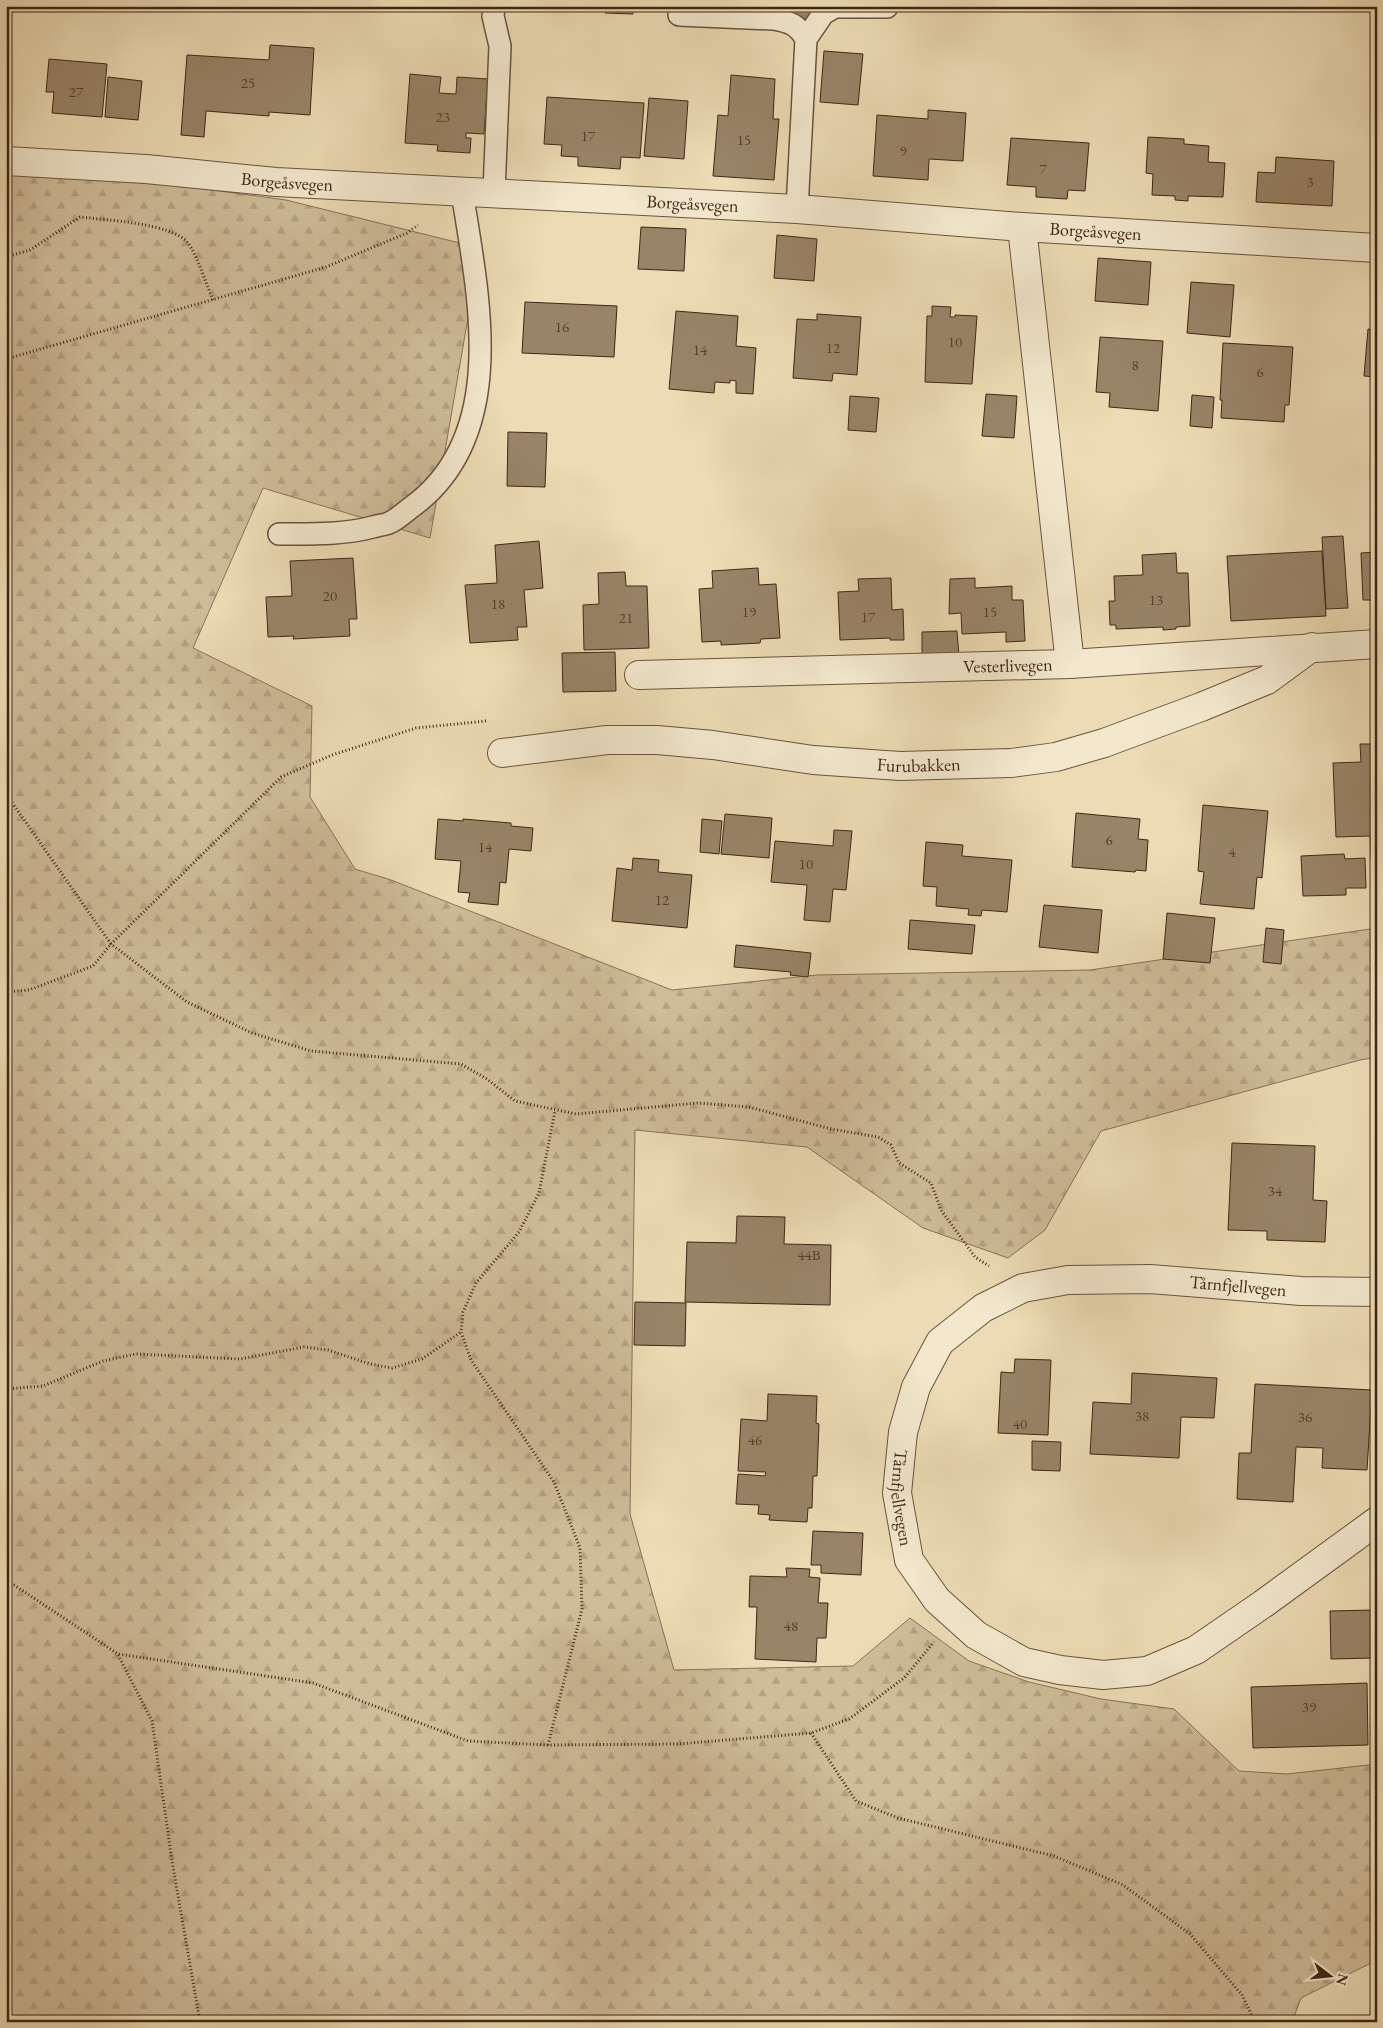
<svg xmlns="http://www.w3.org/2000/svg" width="1383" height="2028" font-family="'EB Garamond',serif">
	<defs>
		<pattern id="forest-firs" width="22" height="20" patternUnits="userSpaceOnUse" patternTransform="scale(1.25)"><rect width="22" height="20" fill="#cfbc99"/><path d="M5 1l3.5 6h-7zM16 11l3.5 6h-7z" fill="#b3a183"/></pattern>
	</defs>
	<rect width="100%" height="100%" fill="#ecdbb4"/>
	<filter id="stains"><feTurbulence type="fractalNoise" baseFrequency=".004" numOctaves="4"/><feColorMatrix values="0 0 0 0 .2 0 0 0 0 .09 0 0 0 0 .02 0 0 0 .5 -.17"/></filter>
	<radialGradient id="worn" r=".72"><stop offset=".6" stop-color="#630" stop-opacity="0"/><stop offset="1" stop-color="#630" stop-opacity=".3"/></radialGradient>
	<path fill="url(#forest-firs)" stroke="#887158" d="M 6,162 L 286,200 L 480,248 L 430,538 L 263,488 L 193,648 L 312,706 L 310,797 L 355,869 L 391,880 L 672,990 L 817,975 L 1090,970 L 1377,928 L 1377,1057 L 1360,1060 L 1101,1131 L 1045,1230 L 1008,1258 L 923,1228 L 807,1147 L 635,1130 L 630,1514 L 674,1670 L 853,1666 L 910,1618 L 969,1661 L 1029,1682 L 1101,1699 L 1174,1709 L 1239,1771 L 1287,1774 L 1377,1764 L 1377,1960 L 1301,1998 L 1292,2022 L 6,2022 Z"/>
	<path fill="#998468" stroke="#402616" d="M 347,6 L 367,6 L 366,11 L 347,10 Z
		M 605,6 L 633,6 L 633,14 L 605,13 Z
		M 785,6 L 811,6 L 811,19 L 785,19 Z
		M 270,45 L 314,48 L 310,115 L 269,112 L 269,116 L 206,111 L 204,137 L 181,135 L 187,55 L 269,60 Z
		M 824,51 L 863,54 L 858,105 L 820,102 Z
		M 49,59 L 107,64 L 102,117 L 52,113 L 54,92 L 46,92 Z
		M 410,74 L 441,77 L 439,93 L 456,94 L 457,77 L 488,79 L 484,134 L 466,133 L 466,138 L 471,138 L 470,153 L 437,151 L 438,145 L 405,143 Z
		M 731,75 L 775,79 L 773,119 L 779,119 L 774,180 L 713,176 L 718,115 L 728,116 Z
		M 108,77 L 142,81 L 138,120 L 105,117 Z
		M 547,97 L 644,103 L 640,158 L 621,157 L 620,169 L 578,166 L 578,157 L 561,156 L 562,145 L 544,144 Z
		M 649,98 L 688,101 L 684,159 L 644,156 Z
		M 928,110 L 966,113 L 963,161 L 929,159 L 928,180 L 873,176 L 877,115 L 928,119 Z
		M 1148,137 L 1184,139 L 1184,144 L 1209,146 L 1208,162 L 1225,163 L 1223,197 L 1188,196 L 1188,201 L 1175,200 L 1175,196 L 1152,195 L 1153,174 L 1146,173 Z
		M 1011,138 L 1089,143 L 1085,191 L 1068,190 L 1067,199 L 1036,197 L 1036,187 L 1007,185 Z
		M 1276,157 L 1334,161 L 1332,206 L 1256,202 L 1258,172 L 1275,173 Z
		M 641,227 L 686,229 L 684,271 L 638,269 Z
		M 777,235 L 817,239 L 814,281 L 774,278 Z
		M 1098,258 L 1151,262 L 1148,305 L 1095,301 Z
		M 1191,282 L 1234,285 L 1230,337 L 1187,333 Z
		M 525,302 L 617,306 L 614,357 L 522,353 Z
		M 932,306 L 951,307 L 950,317 L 955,317 L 955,315 L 977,316 L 972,384 L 925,382 L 927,316 L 932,316 Z
		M 676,311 L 738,316 L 736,346 L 756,348 L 753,394 L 736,393 L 736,381 L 730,380 L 730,383 L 715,382 L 714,393 L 669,389 Z
		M 817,314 L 861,317 L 857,375 L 833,373 L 832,381 L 793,378 L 797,319 L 817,320 Z
		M 1368,329 L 1377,330 L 1377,377 L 1364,376 Z
		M 1100,337 L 1163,341 L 1158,411 L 1109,407 L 1110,393 L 1096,392 Z
		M 1223,343 L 1293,347 L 1289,405 L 1285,405 L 1284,422 L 1221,418 L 1222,400 L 1220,400 Z
		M 986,394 L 1017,396 L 1014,438 L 982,436 Z
		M 1192,395 L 1214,397 L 1212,428 L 1190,426 Z
		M 850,396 L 879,398 L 876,432 L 848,430 Z
		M 508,432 L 547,433 L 545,487 L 507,486 Z
		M 1343,536 L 1348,608 L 1326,609 L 1322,537 Z
		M 539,541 L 543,588 L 524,590 L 527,627 L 517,627 L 518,640 L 470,643 L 465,585 L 497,583 L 495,545 Z
		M 1322,551 L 1326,616 L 1231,621 L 1227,556 Z
		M 1377,552 L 1377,600 L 1363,600 L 1361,553 Z
		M 1176,553 L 1177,573 L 1188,573 L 1190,626 L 1176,627 L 1176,629 L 1163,630 L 1163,627 L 1116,629 L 1116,625 L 1110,625 L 1109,601 L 1115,601 L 1114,576 L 1143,575 L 1142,555 Z
		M 353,558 L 357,619 L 349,619 L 350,636 L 293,639 L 294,636 L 268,637 L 266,597 L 292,596 L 290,561 Z
		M 758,568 L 759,585 L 776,584 L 780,638 L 761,639 L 760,643 L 721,645 L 721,641 L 702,642 L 699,589 L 713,588 L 712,571 Z
		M 625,572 L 626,586 L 647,586 L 649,648 L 584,650 L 583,605 L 599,604 L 598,573 Z
		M 891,578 L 892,610 L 903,609 L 904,640 L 890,640 L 890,638 L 840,640 L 838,592 L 859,591 L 858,579 Z
		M 975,578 L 975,588 L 1012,586 L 1012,600 L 1023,600 L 1025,641 L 1006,642 L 1006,632 L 962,634 L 961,613 L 949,614 L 950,579 Z
		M 957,631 L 959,656 L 922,658 L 922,632 Z
		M 615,652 L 616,691 L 563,692 L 562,653 Z
		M 1360,744 L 1377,744 L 1377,858 L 1371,859 L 1370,836 L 1336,837 L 1333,763 L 1361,762 Z
		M 1203,805 L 1268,811 L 1262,878 L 1257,877 L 1254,909 L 1200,904 L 1204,872 L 1198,871 Z
		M 1076,813 L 1140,819 L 1138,839 L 1148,840 L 1146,871 L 1136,870 L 1135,872 L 1072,867 Z
		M 725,814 L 772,818 L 769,858 L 721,854 Z
		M 438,819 L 463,821 L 463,819 L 511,823 L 511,826 L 533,828 L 531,851 L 509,849 L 506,883 L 500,882 L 498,905 L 468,902 L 470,893 L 458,892 L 461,861 L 435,859 Z
		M 702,819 L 722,821 L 719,854 L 700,852 Z
		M 834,830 L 852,831 L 846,890 L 833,889 L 830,922 L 804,920 L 807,885 L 771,882 L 775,841 L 833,846 Z
		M 926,842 L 963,845 L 962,856 L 1012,860 L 1007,912 L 982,910 L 981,916 L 968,915 L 969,909 L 936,906 L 937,887 L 923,886 Z
		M 1344,854 L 1345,859 L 1365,858 L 1366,888 L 1346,888 L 1346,895 L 1303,896 L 1301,856 Z
		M 633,858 L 659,860 L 658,872 L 692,875 L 687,928 L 612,921 L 617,868 L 632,870 Z
		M 1044,905 L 1102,910 L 1098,953 L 1039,947 Z
		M 1167,913 L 1215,918 L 1210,963 L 1163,959 Z
		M 910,920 L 975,925 L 972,954 L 908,949 Z
		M 1266,928 L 1284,930 L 1281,964 L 1263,962 Z
		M 736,945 L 811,953 L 808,977 L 790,975 L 791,972 L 734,967 Z
		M 1232,1143 L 1315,1146 L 1313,1200 L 1327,1201 L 1325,1242 L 1267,1240 L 1267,1231 L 1228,1230 Z
		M 737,1216 L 785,1217 L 784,1244 L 831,1245 L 830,1305 L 685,1302 L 687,1242 L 736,1243 Z
		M 635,1302 L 686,1303 L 685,1346 L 634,1345 Z
		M 1015,1359 L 1051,1360 L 1048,1435 L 998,1433 L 1001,1372 L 1014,1373 Z
		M 1132,1373 L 1217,1378 L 1214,1418 L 1181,1417 L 1179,1458 L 1090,1454 L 1093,1402 L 1131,1404 Z
		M 1255,1384 L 1372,1390 L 1367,1470 L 1322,1468 L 1323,1448 L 1296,1447 L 1293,1502 L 1237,1499 L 1239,1453 L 1251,1453 Z
		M 768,1394 L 817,1396 L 816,1423 L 819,1424 L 817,1476 L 813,1476 L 812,1508 L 808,1508 L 807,1522 L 769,1520 L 770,1515 L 758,1514 L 759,1505 L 736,1504 L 738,1474 L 765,1476 L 766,1472 L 738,1471 L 741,1419 L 767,1421 Z
		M 1032,1441 L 1061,1442 L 1060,1471 L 1032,1470 Z
		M 813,1531 L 863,1533 L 861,1575 L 821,1573 L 821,1565 L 811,1565 Z
		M 786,1568 L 810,1569 L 809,1577 L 820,1578 L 818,1603 L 828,1603 L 826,1638 L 817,1638 L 816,1662 L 755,1659 L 757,1607 L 749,1607 L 750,1576 L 787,1577 Z
		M 1373,1610 L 1374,1658 L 1331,1659 L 1330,1611 Z
		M 1367,1683 L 1368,1745 L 1253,1748 L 1251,1687 Z"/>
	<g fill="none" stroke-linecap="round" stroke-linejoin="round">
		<defs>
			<path id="service" d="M 679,15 L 773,19 C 790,22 797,24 806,39 L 797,209
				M 806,39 L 823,14 L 835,7 L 887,7
				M 494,192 L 500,46 L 493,16 L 494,6
				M 279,534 C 312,534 342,535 373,527 C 379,525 386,525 391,522 C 399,518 406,511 413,506 C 510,434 478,294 462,192"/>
			<g id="minor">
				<path id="s1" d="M 6,161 L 146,169 L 276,182 L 797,209 L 1022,227 L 1377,248"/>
				<path d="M 1022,227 L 1070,664"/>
				<path id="s2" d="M 639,675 L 1070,664 L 1377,644"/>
				<path id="s3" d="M 502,753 L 607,740 L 657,740 L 713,745 L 813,760 L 900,766 L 1011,763 L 1056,757 L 1104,743 L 1201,707 L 1267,680 L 1312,647"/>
				<path id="s4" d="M 1377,1292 L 1301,1291 L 1150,1279 L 1068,1280 L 1023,1288 L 983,1308 L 940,1342 L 916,1387 L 903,1432 L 897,1493 L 909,1560 L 937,1600 L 976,1635 L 1024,1662 L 1060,1670 L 1103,1675 L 1147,1671 L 1196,1650 L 1263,1604 L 1377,1521"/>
			</g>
		</defs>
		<use href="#service" stroke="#6b533e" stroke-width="24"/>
		<use href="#minor" stroke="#6b533e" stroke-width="30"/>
		<path stroke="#402616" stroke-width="3" stroke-dasharray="1 2.5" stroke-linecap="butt" d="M 6,257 L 30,250 L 80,217 C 105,220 172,223 188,243 C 196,253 207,286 213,300
			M 6,359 L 326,267 L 407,233 L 418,225
			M 486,721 L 416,728 L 332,755 L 281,777 L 111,944 L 187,1002 L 252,1033 L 311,1051 L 461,1064 L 487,1079 L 515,1101 L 576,1114 L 698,1103 L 749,1107 L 831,1129 L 878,1137 L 891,1145 L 899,1163 L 931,1183 L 941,1210 L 975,1257 L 989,1266
			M 6,794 L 111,944 L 93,966 L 29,990 L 6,992
			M 6,1389 L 43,1386 L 103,1361 L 136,1354 L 240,1359 L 304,1347 L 328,1350 L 370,1364 L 392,1368 L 422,1359 L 461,1332
			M 6,1578 L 8,1581 L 118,1654 L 313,1683 L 468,1741 L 548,1745 L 678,1744 L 811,1733 L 849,1719 L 904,1678 L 934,1642
			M 118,1655 L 152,1721 L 172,1861 L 200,2022
			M 811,1733 L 856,1801 L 898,1818 L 1054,1856 L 1123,1885 L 1190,1934 L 1242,1995 L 1255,2022
			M 548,1745 L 582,1609 L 580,1548 L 554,1482 L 471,1360 L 461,1332 L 463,1312 L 476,1283 L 519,1232 L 539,1193 L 555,1111"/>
		<use href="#service" stroke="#f3e8ce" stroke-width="21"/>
		<use href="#minor" stroke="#f3e8ce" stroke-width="28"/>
	</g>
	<g text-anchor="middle" stroke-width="4" stroke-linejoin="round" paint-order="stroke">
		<g font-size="15" fill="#563e2a">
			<text x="248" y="88">25</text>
			<text x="76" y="97">27</text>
			<text x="443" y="122">23</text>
			<text x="588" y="141">17</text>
			<text x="744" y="145">15</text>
			<text x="903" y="156">9</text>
			<text x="1043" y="174">7</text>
			<text x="1310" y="187">3</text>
			<text x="562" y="332">16</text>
			<text x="955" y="347">10</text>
			<text x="833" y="353">12</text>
			<text x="700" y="355">14</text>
			<text x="1135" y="370">8</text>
			<text x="1260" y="377">6</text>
			<text x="330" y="601">20</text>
			<text x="1156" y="605">13</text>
			<text x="498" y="609">18</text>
			<text x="749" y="617">19</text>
			<text x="990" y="617">15</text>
			<text x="868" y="622">17</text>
			<text x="626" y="623">21</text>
			<text x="1109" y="845">6</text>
			<text x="485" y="852">14</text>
			<text x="1232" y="857">4</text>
			<text x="806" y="869">10</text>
			<text x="662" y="905">12</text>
			<text x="1275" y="1196">34</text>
			<text x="809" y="1260">44B</text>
			<text x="1142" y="1421">38</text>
			<text x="1305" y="1422">36</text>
			<text x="1020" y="1429">40</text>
			<text x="755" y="1445">46</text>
			<text x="791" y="1631">48</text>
			<text x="1309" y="1712">39</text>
		</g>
		<g font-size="18" fill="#402616" stroke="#f3e8ce">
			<text dy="6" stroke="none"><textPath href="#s1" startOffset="282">Borgeåsvegen</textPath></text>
			<text dy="6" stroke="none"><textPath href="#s1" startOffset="688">Borgeåsvegen</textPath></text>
			<text dy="6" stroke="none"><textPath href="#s1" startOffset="1092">Borgeåsvegen</textPath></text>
			<text dy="6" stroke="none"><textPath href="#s2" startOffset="369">Vesterlivegen</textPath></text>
			<text dy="6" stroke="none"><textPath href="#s3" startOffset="419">Furubakken</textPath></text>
			<text transform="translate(1238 1286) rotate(5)" y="6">Tårnfjellvegen</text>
			<text dy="6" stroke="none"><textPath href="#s4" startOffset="619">Tårnfjellvegen</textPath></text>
		</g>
	</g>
	<rect width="1383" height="2028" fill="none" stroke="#ecdbb4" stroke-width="25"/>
	<rect x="8" y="8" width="1368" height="2013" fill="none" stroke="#402616" stroke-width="2.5"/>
	<rect x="12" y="12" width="1358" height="2003" fill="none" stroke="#402616"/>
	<g transform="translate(1330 1976) rotate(106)" stroke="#f3e8ce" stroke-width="4" paint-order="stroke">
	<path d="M0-4L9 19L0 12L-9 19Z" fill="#402616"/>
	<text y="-8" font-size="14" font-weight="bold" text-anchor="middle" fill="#402616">N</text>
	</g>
	<rect width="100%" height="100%" filter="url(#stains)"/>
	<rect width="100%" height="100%" fill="url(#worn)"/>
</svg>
